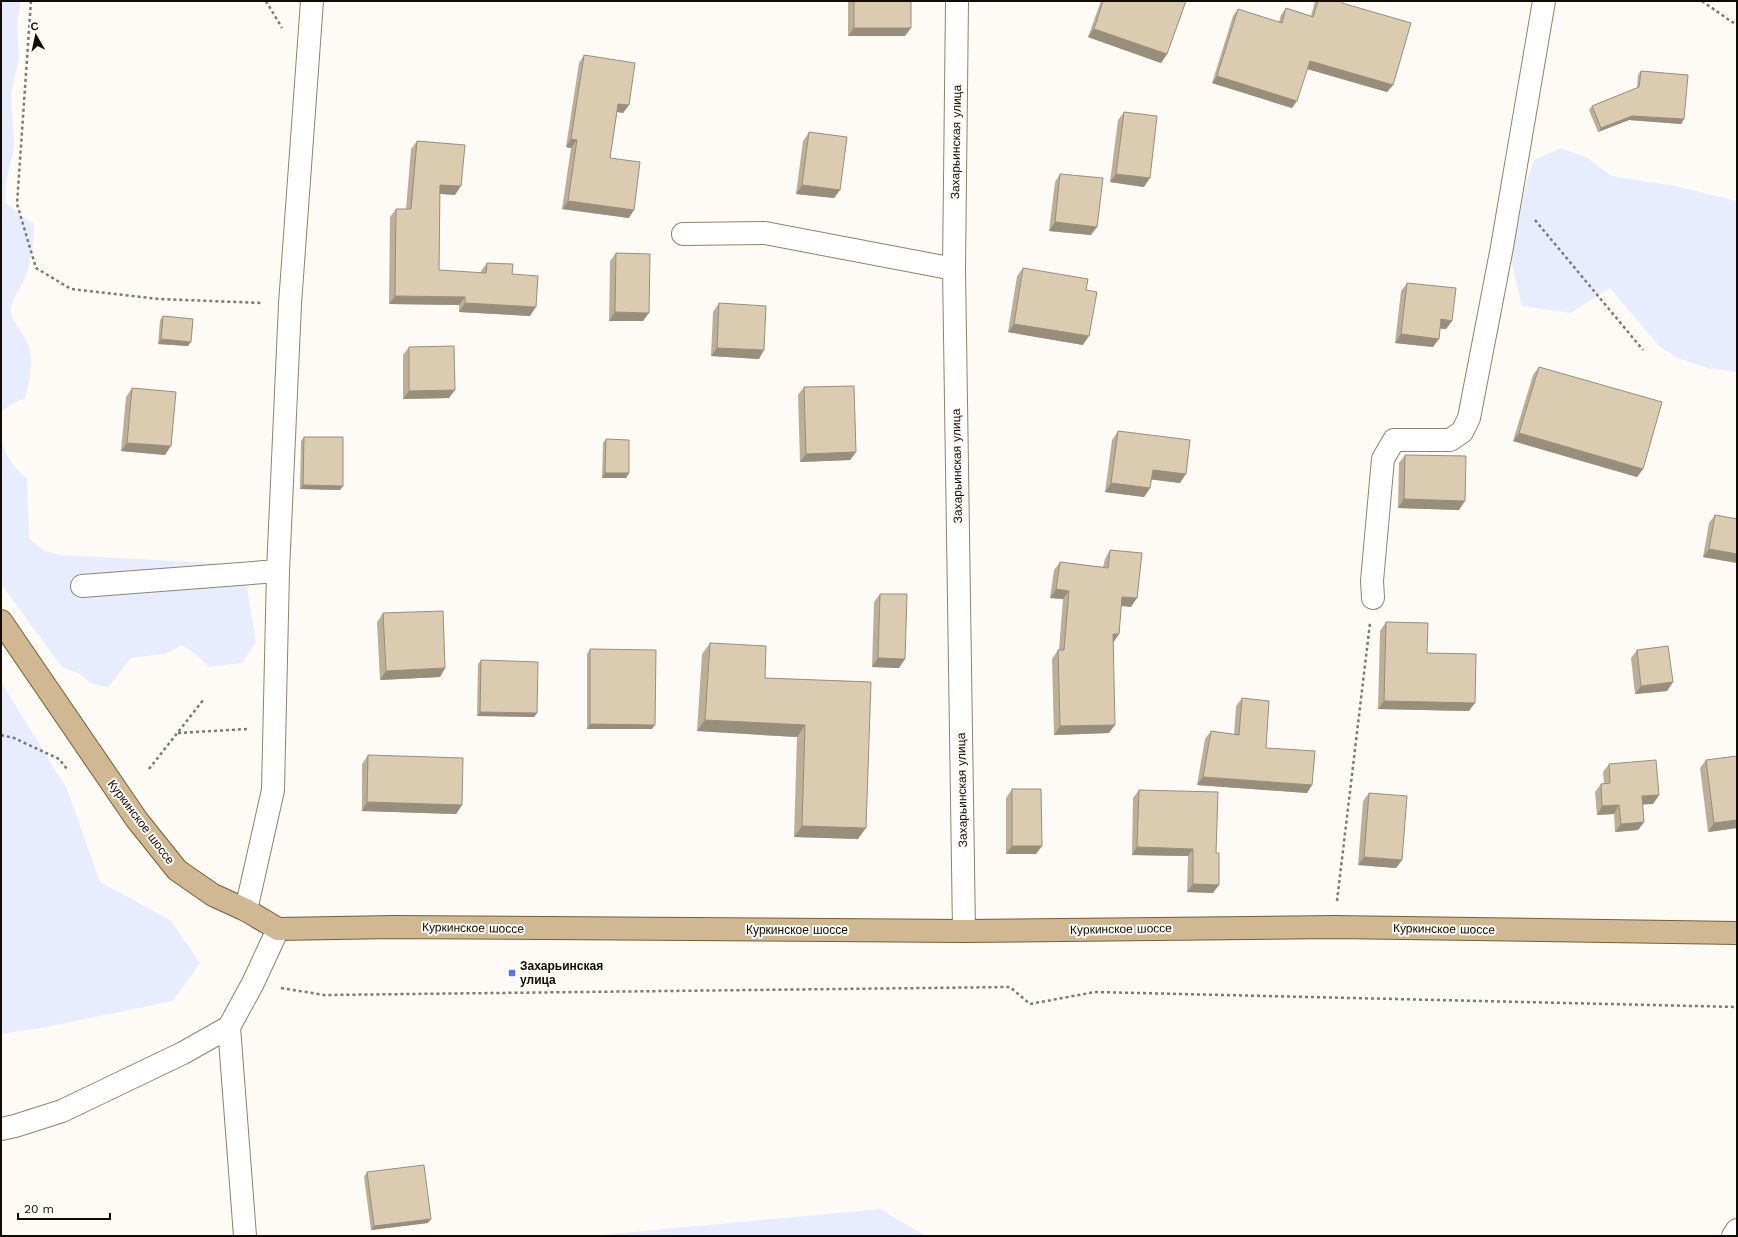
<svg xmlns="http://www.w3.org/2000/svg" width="1738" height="1237" font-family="'Work Sans',sans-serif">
	<rect width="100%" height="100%" fill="#fefbf6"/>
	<path fill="#e7edfe" d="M 1,1 L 21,1 L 17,23 L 19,59 L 11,93 L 14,148 L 6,182 L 5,202 L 19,214 L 34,224 C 34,241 32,258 26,275 C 23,286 10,299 11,311 C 12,324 24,333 28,344 C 34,362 30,381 25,398 L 10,405 L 1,412 Z
		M 1561,148 L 1588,158 L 1611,176 L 1675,186 L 1737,201 L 1737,372 L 1707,368 L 1678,358 L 1659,346 L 1610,288 L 1571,313 L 1522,306 L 1511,260 L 1526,183 L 1534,160 Z
		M 1,439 C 7,459 12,465 27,479 L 29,538 L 43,550 L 60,555 L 252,565 L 247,587 L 256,642 L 242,663 L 209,667 L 197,655 L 182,645 L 165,654 L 131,658 L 108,687 L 92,684 L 78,673 L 62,667 L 1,584 Z
		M 1,682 L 67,789 L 100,882 L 170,920 L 200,963 L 173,1001 L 46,1027 L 1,1034 Z
		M 880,1209 L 926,1236 L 590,1236 Z"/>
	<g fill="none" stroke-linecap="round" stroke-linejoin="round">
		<defs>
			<path id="minor" d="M 957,1 L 954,269 L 964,931
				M 683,234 L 765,233 L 954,269
				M 82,586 L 278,571
				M 1373,598 L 1372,581 L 1383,459 L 1394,440 L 1450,440 L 1462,432 L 1469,418 L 1502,247 L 1544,1
				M 246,910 L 273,790 L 278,571 L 290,304 L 312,1
				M 229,1027 L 245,1236
				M 1,1129 L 15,1126 L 62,1111 L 183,1053 L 229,1027 L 253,983 L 278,929
				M 1733,1236 L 1737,1230"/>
			<path id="major" d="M 1,621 L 137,820 L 177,870 L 213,895 L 246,910 L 278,929 L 394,927 L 964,931 L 1334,927 L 1737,933"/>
		</defs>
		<use href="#minor" stroke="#91836b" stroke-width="24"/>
		<use href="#major" stroke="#795e32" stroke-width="24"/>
		<path stroke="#7d7973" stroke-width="2.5" stroke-dasharray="3 3" stroke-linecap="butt" d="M 31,1 L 17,204 L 36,268 L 71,289 L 159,299 L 263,303
			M 266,1 L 282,28
			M 1702,1 L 1732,22 L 1737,24
			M 1535,220 L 1643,350
			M 178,733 L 247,729
			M 1,735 L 14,738 L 59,759 L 67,769
			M 149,769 L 204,699
			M 1337,901 L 1370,623
			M 281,988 L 324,995 L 1010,987 L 1030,1004 L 1095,992 L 1737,1007"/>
		<use href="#minor" stroke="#fff" stroke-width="22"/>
		<use href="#major" stroke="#d0b992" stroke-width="22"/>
	</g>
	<path fill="#bbaf98" d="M 848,1 L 911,1 L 905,36 L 848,36 Z
		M 1101,1 L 1186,1 L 1167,54 L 1161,63 L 1088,37 Z
		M 1315,1 L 1343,1 L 1342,3 L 1393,85 L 1387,92 L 1307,69 L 1292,108 L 1212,83 L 1233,16 L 1238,9 L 1279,22 L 1281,15 L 1286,8 L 1311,16 Z
		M 584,55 L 629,105 L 623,113 L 617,112 L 610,158 L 629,218 L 562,209 L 571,148 L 566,147 L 579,63 Z
		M 1641,71 L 1684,119 L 1681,124 L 1629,120 L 1598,132 L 1589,110 L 1592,106 L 1637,88 L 1638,75 Z
		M 1124,112 L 1144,187 L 1110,182 L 1118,120 Z
		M 809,132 L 840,190 L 834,198 L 796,194 L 803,141 Z
		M 417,141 L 455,195 L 440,194 L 439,270 L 481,273 L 481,271 L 487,263 L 512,274 L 530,316 L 459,312 L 459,305 L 389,304 L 390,217 L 396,209 L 406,209 L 411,149 Z
		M 1060,174 L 1091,235 L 1049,231 L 1055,182 Z
		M 616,253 L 643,321 L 609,321 L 610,261 Z
		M 1023,268 L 1086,290 L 1083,345 L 1008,332 L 1017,276 Z
		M 1407,283 L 1452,321 L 1446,329 L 1440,328 L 1433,347 L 1395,343 L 1401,291 Z
		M 719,303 L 759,359 L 711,356 L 713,312 Z
		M 163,316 L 188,346 L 158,344 L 160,320 Z
		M 409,347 L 449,398 L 403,399 L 403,355 Z
		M 1539,367 L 1643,469 L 1637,477 L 1513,441 L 1533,375 Z
		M 804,387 L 856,452 L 850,460 L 800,462 L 798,395 Z
		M 132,388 L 165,455 L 121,451 L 126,397 Z
		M 1118,431 L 1180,483 L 1151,479 L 1150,488 L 1144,497 L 1105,492 L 1112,440 Z
		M 304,437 L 340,490 L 300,489 L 301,441 Z
		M 606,439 L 629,473 L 626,478 L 602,478 L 603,443 Z
		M 1405,455 L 1459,510 L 1398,508 L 1399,463 Z
		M 1715,515 L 1737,519 L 1737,563 L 1703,557 L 1709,523 Z
		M 1110,550 L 1131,607 L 1121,606 L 1113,643 L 1109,733 L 1054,735 L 1052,659 L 1058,650 L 1059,650 L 1063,599 L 1050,598 L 1054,570 L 1060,562 L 1103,567 L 1105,559 Z
		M 880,594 L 899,668 L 872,667 L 874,602 Z
		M 383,613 L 445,668 L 440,677 L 380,680 L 377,622 Z
		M 1386,622 L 1427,653 L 1469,711 L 1378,709 L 1380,631 Z
		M 710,643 L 765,678 L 871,682 L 858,839 L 794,837 L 797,737 L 697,731 L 702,654 Z
		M 590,649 L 652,729 L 587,729 L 587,654 Z
		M 1637,650 L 1673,682 L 1667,691 L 1635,694 L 1631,658 Z
		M 481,660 L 537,713 L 534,717 L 477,716 L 478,664 Z
		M 1242,698 L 1266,748 L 1312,785 L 1307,793 L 1197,785 L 1205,739 L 1211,731 L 1234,735 L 1236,706 Z
		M 368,755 L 462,805 L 456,814 L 362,811 L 362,764 Z
		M 1737,756 L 1737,828 L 1708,832 L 1700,768 L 1706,760 Z
		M 1609,764 L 1659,795 L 1653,804 L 1643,804 L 1644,822 L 1638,830 L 1615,832 L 1614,814 L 1597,815 L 1595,792 L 1601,784 L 1604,783 L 1603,772 Z
		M 1012,789 L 1036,854 L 1006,854 L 1006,798 Z
		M 1139,790 L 1216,853 L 1213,893 L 1187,892 L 1188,856 L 1132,855 L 1133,798 Z
		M 1369,793 L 1402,860 L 1396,868 L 1358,865 L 1363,801 Z
		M 367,1172 L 428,1223 L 371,1230 L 364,1177 Z"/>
	<path fill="#998e7c" d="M 854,28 L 911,28 L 905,36 L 848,36 Z
		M 1094,29 L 1167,54 L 1161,63 L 1088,37 Z
		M 1310,61 L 1393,85 L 1387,92 L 1304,68 Z
		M 1217,76 L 1297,101 L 1292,108 L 1212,83 Z
		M 618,104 L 629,105 L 623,113 L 613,111 Z
		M 1632,116 L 1684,119 L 1681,124 L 1629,120 L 1598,132 L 1601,128 Z
		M 571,139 L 577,140 L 571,148 L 566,147 Z
		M 1116,174 L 1150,178 L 1144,187 L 1110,182 Z
		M 440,185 L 461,186 L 455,195 L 434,193 Z
		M 802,185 L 840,190 L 834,198 L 796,194 Z
		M 568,201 L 634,210 L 629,218 L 562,209 Z
		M 1055,222 L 1097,227 L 1091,235 L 1049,231 Z
		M 395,296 L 465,297 L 459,305 L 389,304 Z
		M 465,303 L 536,307 L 530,316 L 459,312 Z
		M 615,312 L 649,313 L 643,321 L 609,321 Z
		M 1441,319 L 1452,321 L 1446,329 L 1435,328 Z
		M 1014,324 L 1089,336 L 1083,345 L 1008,332 Z
		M 1401,334 L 1439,339 L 1433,347 L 1395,343 Z
		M 161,339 L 191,342 L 188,346 L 158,344 Z
		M 717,348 L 764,350 L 759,359 L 711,356 Z
		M 455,390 L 449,398 L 403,399 L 409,391 Z
		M 1519,433 L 1643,469 L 1637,477 L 1513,441 Z
		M 127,443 L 171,446 L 165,455 L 121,451 Z
		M 856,452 L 850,460 L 800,462 L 806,454 Z
		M 1153,470 L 1186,474 L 1180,483 L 1147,479 Z
		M 605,473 L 629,473 L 626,478 L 602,478 Z
		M 1111,483 L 1150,488 L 1144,497 L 1105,492 Z
		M 303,485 L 343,486 L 340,490 L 300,489 Z
		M 1404,499 L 1465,501 L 1459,510 L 1398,508 Z
		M 1709,549 L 1737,554 L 1737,563 L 1703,557 Z
		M 1056,589 L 1069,591 L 1063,599 L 1050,598 Z
		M 1122,597 L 1137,598 L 1131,607 L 1116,605 Z
		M 1113,634 L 1119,634 L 1113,643 Z
		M 878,658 L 905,659 L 899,668 L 872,667 Z
		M 445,668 L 440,677 L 380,680 L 386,671 Z
		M 1673,682 L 1667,691 L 1635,694 L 1641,686 Z
		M 1384,701 L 1475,703 L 1469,711 L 1378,709 Z
		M 480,712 L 537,713 L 534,717 L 477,716 Z
		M 705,720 L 805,725 L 797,737 L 697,731 Z
		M 590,724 L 655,725 L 652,729 L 587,729 Z
		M 1115,725 L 1109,733 L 1054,735 L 1060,726 Z
		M 1203,777 L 1312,785 L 1307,793 L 1197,785 Z
		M 1659,795 L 1653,804 L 1636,805 L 1642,796 Z
		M 367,802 L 462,805 L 456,814 L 362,811 Z
		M 1619,805 L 1614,814 L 1597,815 L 1602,806 Z
		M 1737,820 L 1737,828 L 1708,832 L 1714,823 Z
		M 1644,822 L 1638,830 L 1615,832 L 1621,824 Z
		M 802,826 L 866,828 L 858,839 L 794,837 Z
		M 1012,846 L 1042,846 L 1036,854 L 1006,854 Z
		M 1137,847 L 1193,849 L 1188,856 L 1132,855 Z
		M 1364,857 L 1402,860 L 1396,868 L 1358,865 Z
		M 1193,884 L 1219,885 L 1213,893 L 1187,892 Z
		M 431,1219 L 428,1223 L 371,1230 L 374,1226 Z"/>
	<path fill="#dacbb1" stroke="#998e7c" d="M 854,1 L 911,1 L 911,28 L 854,28 Z
		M 1103,1 L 1186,1 L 1167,54 L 1094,29 Z
		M 1318,1 L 1343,1 L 1342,3 L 1411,23 L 1393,85 L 1310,61 L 1297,101 L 1217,76 L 1238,9 L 1282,23 L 1286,8 L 1313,17 Z
		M 584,55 L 635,63 L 629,105 L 618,104 L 610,158 L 640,162 L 634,210 L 568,201 L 577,140 L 571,139 Z
		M 1641,71 L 1688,75 L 1684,119 L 1632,116 L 1601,128 L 1592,106 L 1639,87 Z
		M 1124,112 L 1157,116 L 1150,178 L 1116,174 Z
		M 809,132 L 847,137 L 840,190 L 802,185 Z
		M 417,141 L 465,145 L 461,186 L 440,185 L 439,270 L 486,273 L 487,263 L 513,264 L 512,274 L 538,276 L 536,307 L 465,303 L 465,297 L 395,296 L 396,209 L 411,209 Z
		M 1060,174 L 1103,178 L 1097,227 L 1055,222 Z
		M 616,253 L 650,254 L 649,313 L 615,312 Z
		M 1023,268 L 1088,279 L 1086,290 L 1097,292 L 1089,336 L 1014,324 Z
		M 1407,283 L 1456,288 L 1452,321 L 1441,319 L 1439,339 L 1401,334 Z
		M 719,303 L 766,306 L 764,350 L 717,348 Z
		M 163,316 L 193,319 L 191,342 L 161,339 Z
		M 454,346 L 455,390 L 409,391 L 409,347 Z
		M 1539,367 L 1662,402 L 1643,469 L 1519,433 Z
		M 854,386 L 856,452 L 806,454 L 804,387 Z
		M 132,388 L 176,392 L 171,446 L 127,443 Z
		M 1118,431 L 1190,440 L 1186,474 L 1153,470 L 1150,488 L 1111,483 Z
		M 304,437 L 343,437 L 343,486 L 303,485 Z
		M 606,439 L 629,440 L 629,473 L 605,473 Z
		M 1405,455 L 1466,456 L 1465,501 L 1404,499 Z
		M 1715,515 L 1737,519 L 1737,554 L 1709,549 Z
		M 1110,550 L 1142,553 L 1137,598 L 1122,597 L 1119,634 L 1113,634 L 1115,725 L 1060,726 L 1058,650 L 1064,650 L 1069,591 L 1056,589 L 1060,562 L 1108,568 Z
		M 880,594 L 907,594 L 905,659 L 878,658 Z
		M 443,611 L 445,668 L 386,671 L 383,613 Z
		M 1386,622 L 1428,623 L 1427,653 L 1476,654 L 1475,703 L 1384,701 Z
		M 710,643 L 766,646 L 765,678 L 871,682 L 866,828 L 802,826 L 805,725 L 705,720 Z
		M 1668,646 L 1673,682 L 1641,686 L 1637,650 Z
		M 590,649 L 656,650 L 655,725 L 590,724 Z
		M 481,660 L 538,662 L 537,713 L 480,712 Z
		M 1242,698 L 1269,701 L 1266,748 L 1315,751 L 1312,785 L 1203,777 L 1211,731 L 1239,735 Z
		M 368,755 L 463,758 L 462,805 L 367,802 Z
		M 1737,756 L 1737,820 L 1714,823 L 1706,760 Z
		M 1656,760 L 1659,795 L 1642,796 L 1644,822 L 1621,824 L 1619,805 L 1602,806 L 1601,784 L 1610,783 L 1609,764 Z
		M 1012,789 L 1041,789 L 1042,846 L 1012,846 Z
		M 1139,790 L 1218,792 L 1216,853 L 1219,853 L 1219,885 L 1193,884 L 1193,849 L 1137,847 Z
		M 1369,793 L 1407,796 L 1402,860 L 1364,857 Z
		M 424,1165 L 431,1219 L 374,1226 L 367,1172 Z"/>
	<rect fill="#5a74ea" stroke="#fefbf6" stroke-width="1.5" x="508" y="969" width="8" height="8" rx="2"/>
	<g text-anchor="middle" stroke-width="4" stroke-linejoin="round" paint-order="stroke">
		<g font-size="12" fill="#110b04" stroke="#fefbf6">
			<text transform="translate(956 142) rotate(-89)" y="4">Захарьинская улица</text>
			<text transform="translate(957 466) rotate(-91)" y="4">Захарьинская улица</text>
			<text transform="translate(962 790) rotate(-91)" y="4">Захарьинская улица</text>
			<text transform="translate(141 822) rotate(53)" y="4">Куркинское шоссе</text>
			<text transform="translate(473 928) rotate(1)" y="4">Куркинское шоссе</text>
			<text transform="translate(1121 929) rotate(-1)" y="4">Куркинское шоссе</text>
			<text transform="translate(1444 929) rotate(1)" y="4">Куркинское шоссе</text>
			<text x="797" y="934">Куркинское шоссе</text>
		</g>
		<g font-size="12" font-weight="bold" fill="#110b04" stroke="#fefbf6" text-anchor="start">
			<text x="520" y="970">Захарьинская<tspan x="520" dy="14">улица</tspan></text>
		</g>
	</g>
	<rect width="1738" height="1237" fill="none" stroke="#110b04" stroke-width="4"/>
	<g transform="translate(36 36) rotate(351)" stroke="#fefbf6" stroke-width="3" paint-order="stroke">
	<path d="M0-3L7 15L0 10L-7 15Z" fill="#110b04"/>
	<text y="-6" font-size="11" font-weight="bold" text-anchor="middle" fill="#110b04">С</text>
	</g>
	<path d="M18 1213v6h92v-6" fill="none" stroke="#110b04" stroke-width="2"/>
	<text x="24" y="1213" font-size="12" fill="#110b04" stroke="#fefbf6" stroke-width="3" paint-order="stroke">20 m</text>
</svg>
